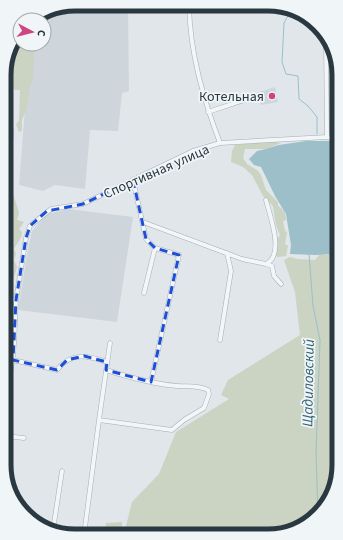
<svg xmlns="http://www.w3.org/2000/svg" width="343" height="540" font-family="'Source Sans 3',sans-serif">
	<rect width="100%" height="100%" fill="#e0e6e9"/>
	<path fill="#cfd6db" d="M 75,4 L 128,4 L 129,91 L 122,93 L 118,131 L 90,130 L 85,189 L 55,185 L 43,191 L 19,185 L 30,44 L 44,44 L 44,20 L 32,20 Z
		M 275,87 L 278,102 L 261,105 L 257,93 Z
		M 68,209 L 133,217 L 117,322 L 18,310 L 28,249 L 32,231 L 47,214 Z"/>
	<path fill="#cbd3c2" d="M 20,37 L 20,44 L 35,44 L 33,78 L 30,86 L 27,108 L 22,120 L 22,131 L 19,132 L 16,124 L 19,121 L 20,90 L 15,90 L 12,87 C 12,77 11,67 16,58 L 12,52 Z
		M 330,48 L 333,48 L 339,75 L 339,136 L 331,135 L 329,131 L 328,53 Z
		M 270,141 L 281,143 L 267,149 L 245,149 L 243,158 L 247,164 L 257,170 L 261,175 L 266,190 L 278,202 L 278,206 C 284,209 286,214 286,220 L 283,221 L 285,231 L 287,232 L 285,244 L 288,246 L 286,256 L 277,257 L 275,253 L 276,242 L 280,235 L 276,225 L 273,206 L 263,196 L 252,175 L 243,167 L 231,162 L 232,151 L 235,145 Z
		M 13,193 L 19,213 L 17,220 L 24,222 L 19,229 L 22,232 C 22,239 17,243 14,249 L 16,254 L 14,260 L 17,267 L 12,284 L 8,288 L 7,294 L 4,295 L 4,233 L 9,204 Z
		M 339,209 L 339,288 L 336,296 L 339,300 L 339,470 L 324,508 L 295,530 L 124,534 L 132,502 L 159,474 L 176,432 L 229,399 L 221,395 L 228,380 L 300,335 L 295,292 L 284,260 L 290,257 L 298,259 L 315,260 L 321,253 L 325,255 L 334,253 L 333,237 Z
		M 122,522 L 122,534 L 105,535 L 106,523 Z"/>
	<path fill="#9cbfc9" d="M 306,141 L 333,141 L 339,144 L 339,218 L 337,222 L 335,232 L 339,235 L 339,252 L 330,254 L 316,255 L 290,254 L 291,245 L 286,214 L 275,196 L 261,167 L 254,165 L 249,159 L 257,151 L 266,149 L 279,145 Z"/>
	<g fill="none" stroke-linecap="round" stroke-linejoin="round">
		<path stroke="#9cbfc9" stroke-width="1" d="M 291,10 L 284,23 L 282,62 L 286,74 L 298,76 L 299,99 L 308,106 L 317,117 L 317,134
			M 309,254 L 313,306 L 320,340 L 316,454 L 318,513"/>
		<defs>
			<path id="minor" d="M 189,5 C 190,53 203,98 220,143
				M 326,38 L 327,137
				M 208,112 L 262,94
				M 133,180 L 146,239 L 155,248 L 179,255 L 151,382
				M 4,200 L 10,152 L 11,132 L 5,66
				M 266,200 C 270,216 285,255 266,264 L 272,266 L 274,276 L 281,284
				M 143,222 L 242,259 L 266,264
				M 144,293 L 155,248
				M 4,300 L 16,300 L 26,238 L 30,226 L 51,209 L 83,204 L 193,151 L 220,143 L 327,137 L 339,140
				M 220,340 L 231,271 L 227,253
				M 13,360 L 57,370 C 71,351 88,356 107,362
				M 4,393 C 16,364 14,332 16,300
				M 99,420 L 172,430 L 184,420 L 204,408 L 209,394 L 208,390 C 198,385 187,387 177,386 C 154,384 128,377 106,370
				M 4,436 L 24,438
				M 53,530 L 62,471
				M 84,535 L 99,420 L 110,343"/>
		</defs>
		<use href="#minor" stroke="#a5aeb3" stroke-width="5"/>
		<use href="#minor" stroke="#f3f6f8" stroke-width="4"/>
	</g>
	<path fill="none" stroke="#1d4ed8" stroke-width="3" stroke-dasharray="8 5" stroke-linejoin="round" d="M 133,180 L 146,239 L 155,248 L 179,255 L 151,382 L 106,370 L 107,362 L 84,356 L 67,360 L 57,370 L 13,360 L 16,300 L 26,238 L 30,226 L 47,211 L 83,204 Z"/>
	<circle fill="#ce4681" stroke="#f0f5f7" stroke-width="1.5" cx="272" cy="96" r="4"/>
	<g text-anchor="middle" stroke-width="3.5" stroke-linejoin="round" paint-order="stroke">
		<g font-size="14" fill="#293841" stroke="#f0f5f7" text-anchor="end">
			<text x="264" y="101">Котельная</text>
		</g>
		<g font-size="14" fill="#293841" stroke="#f0f5f7">
			<text transform="translate(156 171) rotate(-24)" y="5">Спортивная улица</text>
		</g>
		<g font-size="15" font-style="italic" fill="#336375" stroke="#f0f5f7">
			<text transform="translate(308 383) rotate(-89)" y="5">Щадиловский</text>
		</g>
	</g>
	<path d="M0 0H343V540H0ZM75 11H268A64 64 0 0 1 332 75V465A64 64 0 0 1 268 529H75A64 64 0 0 1 11 465V75A64 64 0 0 1 75 11Z" fill="#f0f5f7" fill-rule="evenodd"/>
	<path fill="none" stroke="#293841" stroke-width="5" d="M75 11H268A64 64 0 0 1 332 75V465A64 64 0 0 1 268 529H75A64 64 0 0 1 11 465V75A64 64 0 0 1 75 11Z"/>
	<g transform="translate(32 32) rotate(97)"><circle r="19" fill="#f0f5f7" stroke="#a0a9ae"/>
	<path d="M0-3L7 15L0 10L-7 15Z" fill="#ce4681"/>
	<text y="-6" font-size="11" font-weight="bold" text-anchor="middle" fill="#293841">С</text>
	</g>
</svg>
